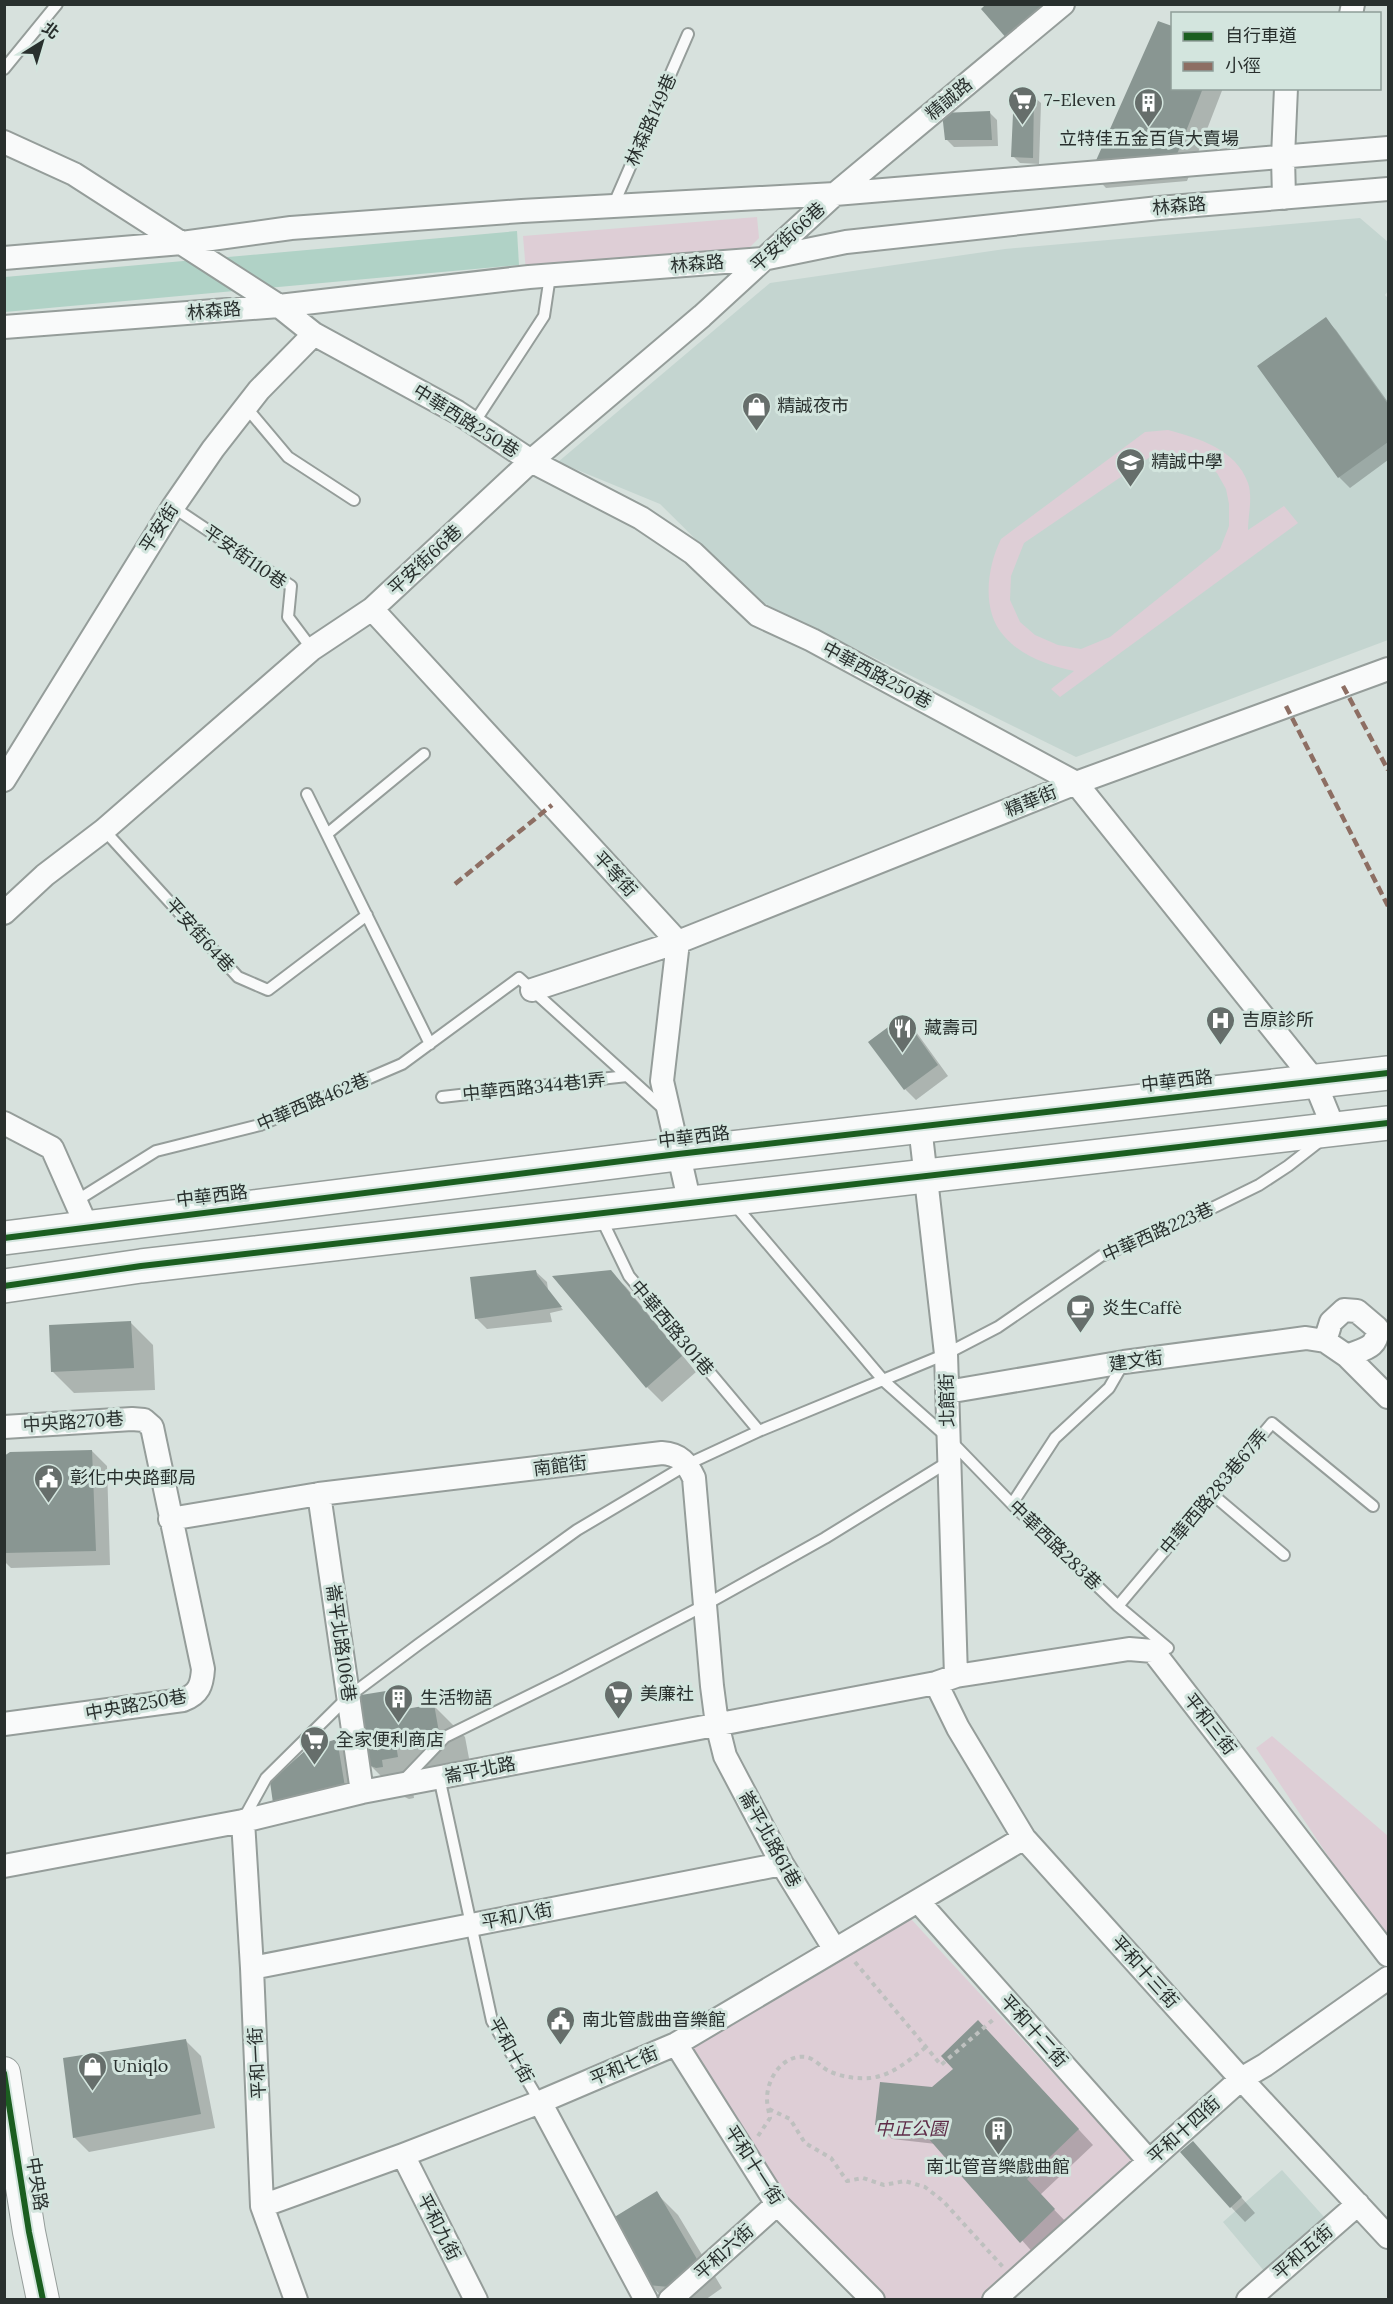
<svg xmlns="http://www.w3.org/2000/svg" width="1393" height="2304" font-family="Lora,'Noto Sans TC',serif">
	<rect width="100%" height="100%" fill="#d7e1dd"/>
	<path fill="#c4d5d0" d="M 1360,218 L 1388,242 L 1388,291 L 1385,295 L 1388,298 L 1388,640 L 1076,757 L 757,600 L 660,504 L 558,462 L 770,283 L 1005,249 Z
		M 1282,2170 L 1325,2218 L 1265,2272 L 1223,2222 Z"/>
	<path fill="#deced6" fill-rule="evenodd" d="M 757,217 L 759,238 L 742,255 L 526,272 L 523,236 Z
		M 1168,430 C 1198,438 1236,449 1248,483 C 1253,498 1248,515 1248,530 L 1284,506 L 1298,523 L 1060,697 L 1051,689 L 1074,671 C 1049,666 1021,656 1004,636 C 981,611 987,567 1001,539 L 1145,432 ZM 1153,455 L 1177,457 L 1201,461 L 1217,473 L 1226,489 L 1229,504 L 1229,526 L 1220,549 L 1110,637 L 1081,649 L 1058,645 L 1035,635 L 1020,622 L 1010,600 L 1011,576 L 1024,543 Z
		M 1272,1736 L 1388,1836 L 1388,1946 L 1256,1748 Z
		M 911,1919 L 1136,2163 L 986,2299 L 881,2299 L 782,2200 L 690,2048 Z"/>
	<path fill="#b0d2c6" d="M 517,231 L 519,265 L 5,312 L 5,277 Z"/>
	<path fill="#0003" d="M 1159,23 L 1172,28 L 1172,88 L 1223,88 L 1187,181 L 1106,188 L 1092,173 Z
		M 1033,96 L 1041,103 L 1039,164 L 1020,163 L 1013,156 Z
		M 990,113 L 997,120 L 998,146 L 954,147 L 946,139 Z
		M 1325,319 L 1336,330 L 1388,402 L 1388,460 L 1350,488 L 1339,477 Z
		M 903,1018 L 914,1029 L 948,1076 L 916,1100 L 905,1089 Z
		M 535,1271 L 547,1282 L 548,1290 L 563,1310 L 550,1313 L 552,1322 L 487,1329 L 476,1318 Z
		M 610,1272 L 626,1287 L 696,1372 L 662,1402 L 647,1387 Z
		M 131,1323 L 153,1345 L 155,1390 L 74,1393 L 52,1371 Z
		M 92,1451 L 107,1466 L 110,1565 L 11,1568 L 4,1561 L 4,1457 Z
		M 391,1691 L 409,1710 L 433,1705 L 465,1737 L 471,1769 L 413,1791 L 414,1798 L 409,1799 L 400,1795 L 368,1763 Z
		M 336,1741 L 347,1752 L 355,1798 L 286,1814 Z
		M 993,2037 L 1093,2145 L 1040,2195 L 1069,2225 L 1036,2256 L 936,2144 L 892,2139 L 877,2124 L 933,2089 Z
		M 186,2041 L 201,2056 L 215,2128 L 89,2152 L 74,2137 Z
		M 1207,2158 L 1255,2213 L 1245,2222 L 1231,2207 Z
		M 656,2193 L 678,2215 L 722,2288 L 705,2300 L 665,2300 L 650,2284 Z"/>
	<path fill="#899692" d="M 986,4 L 1049,4 L 1008,40 L 981,9 Z
		M 1158,21 L 1172,26 L 1172,88 L 1203,88 L 1172,167 L 1090,174 Z
		M 1014,92 L 1034,94 L 1033,158 L 1011,157 Z
		M 990,111 L 992,140 L 945,140 L 942,113 Z
		M 1326,317 L 1388,404 L 1388,442 L 1338,478 L 1257,366 Z
		M 903,1016 L 938,1065 L 904,1090 L 868,1042 Z
		M 536,1270 L 537,1275 L 562,1307 L 475,1319 L 470,1277 Z
		M 611,1270 L 682,1356 L 646,1388 L 552,1276 Z
		M 131,1321 L 134,1368 L 51,1372 L 49,1325 Z
		M 92,1450 L 96,1551 L 4,1553 L 4,1456 L 10,1452 Z
		M 392,1690 L 395,1711 L 434,1704 L 440,1738 L 396,1745 L 398,1757 L 382,1760 L 383,1767 L 376,1768 L 366,1764 L 355,1696 Z
		M 337,1739 L 345,1787 L 273,1803 L 270,1782 L 308,1748 Z
		M 978,2020 L 1079,2129 L 1027,2179 L 1055,2209 L 1020,2243 L 921,2130 L 875,2125 L 880,2082 L 932,2087 L 953,2069 L 941,2056 Z
		M 186,2039 L 201,2114 L 73,2138 L 63,2058 Z
		M 1193,2141 L 1242,2197 L 1230,2208 L 1180,2152 Z
		M 657,2191 L 701,2266 L 669,2287 L 648,2285 L 608,2221 Z"/>
	<g fill="none" stroke-linecap="round" stroke-linejoin="round">
		<defs>
			<path id="lane" d="M 4,69 L 57,4
				M 613,206 L 688,34
				M 246,407 L 288,457 L 354,500
				M 474,423 L 544,316 L 550,276
				M 173,507 L 291,586 L 288,617 L 312,649
				M 307,794 L 430,1044
				M 104,830 L 238,977 L 268,990 L 367,915
				M 327,834 L 424,754
				M 442,1097 L 627,1076
				M 76,1201 L 156,1151 L 260,1125 L 402,1064 L 519,978 L 666,1111
				M 734,1204 L 884,1381 L 947,1437 L 1012,1504 L 1118,1606 L 1168,1648
				M 601,1218 L 629,1276 L 759,1431
				M 1212,1494 L 1284,1555
				M 1012,1504 L 1055,1438 L 1109,1388 L 1124,1362
				M 1118,1606 L 1272,1423 L 1373,1506
				M 439,1777 L 492,2021 L 540,2102
				M 402,1782 L 445,1737 L 565,1678 L 705,1605 L 825,1538 L 948,1462
				M 244,1818 L 266,1778 L 348,1697 L 419,1644 L 577,1530 L 688,1464 L 759,1431 L 946,1354 L 998,1327 L 1101,1256 L 1196,1216 L 1259,1185 L 1288,1166 L 1320,1141"/>
			<path id="street" d="M 1351,14 L 1353,4
				M 4,142 L 74,174 L 279,306 L 314,334 L 259,390 L 213,449 L 173,507 L 4,780
				M 1284,198 L 1283,157 L 1286,88
				M 4,258 L 182,243 L 291,228 L 522,211 L 835,194 L 1388,148
				M 4,327 L 279,306 L 529,277 L 763,259 L 846,242 L 1159,208 L 1388,189
				M 314,334 L 457,412 L 531,461 L 641,518 L 693,553 L 758,615 L 812,640 L 1076,783 L 1314,1080 L 1334,1129
				M 372,609 L 678,942 L 662,1081 L 690,1204
				M 4,913 L 45,875 L 104,830 L 312,649 L 372,609 L 531,461 L 702,316 L 835,194 L 1063,4
				M 532,990 L 678,942 L 1076,783 L 1388,669
				M 4,1123 L 52,1148 L 87,1227
				M 920,1126 L 946,1354 L 956,1676
				M 1347,1356 C 1363,1349 1379,1348 1377,1328 L 1357,1311 L 1344,1310 L 1331,1322 L 1325,1341 L 1347,1356 L 1388,1397
				M 947,1392 L 1124,1362 L 1306,1338 L 1325,1341
				M 4,1427 L 132,1419 L 144,1420 L 152,1427 L 203,1669 C 202,1685 199,1694 183,1700 L 4,1724
				M 319,1494 L 362,1792
				M 170,1519 L 319,1494 L 662,1453 C 680,1454 687,1463 694,1478 L 712,1686 L 717,1724 L 725,1756 L 782,1864 L 835,1950
				M 936,1683 L 958,1728 L 1024,1838 L 1232,2069 L 1388,2237
				M 243,1821 L 252,1968 L 262,2206 L 296,2300
				M 4,1866 L 243,1821 L 362,1792 L 936,1683 L 956,1676 L 1129,1649 L 1153,1651 L 1388,1955
				M 918,1901 L 1149,2161
				M 252,1968 L 782,1864
				M 676,2044 L 777,2204 L 873,2300
				M 540,2102 L 646,2300
				M 403,2155 L 476,2300
				M 262,2206 L 403,2155 L 540,2102 L 676,2044 L 1024,1838
				M 670,2300 L 777,2204
				M 994,2300 L 1241,2079 L 1265,2065 L 1388,1978
				M 1248,2300 L 1358,2204"/>
			<path id="secondary" d="M 4,2073 L 29,2232 L 43,2300"/>
			<path id="primary" d="M 4,1238 L 678,1154 L 1388,1073
				M 4,1286 L 141,1266 L 1388,1123"/>
		</defs>
		<use href="#lane" stroke="#959d9a" stroke-width="14"/>
		<use href="#street" stroke="#959d9a" stroke-width="26"/>
		<use href="#secondary" stroke="#959d9a" stroke-width="34"/>
		<use href="#primary" stroke="#959d9a" stroke-width="36"/>
		<path stroke="#bec0bf" stroke-width="4" stroke-dasharray="4.5 4.5" stroke-linecap="butt" d="M 855,1962 L 941,2065 L 995,2018
			M 769,2109 L 790,2119 L 805,2143 L 831,2158 L 847,2181 L 863,2178 L 884,2185 L 905,2181 L 925,2187 L 943,2201 L 1003,2267
			M 758,2136 L 770,2118 C 769,2112 767,2105 767,2099 C 767,2078 783,2054 806,2057 C 814,2058 822,2068 829,2071 C 841,2077 857,2079 870,2078 C 891,2076 910,2060 926,2047"/>
		<use href="#lane" stroke="#f9fafa" stroke-width="10"/>
		<use href="#street" stroke="#f9fafa" stroke-width="22"/>
		<use href="#secondary" stroke="#f9fafa" stroke-width="32"/>
		<use href="#primary" stroke="#f9fafa" stroke-width="33"/>
		<path stroke="#8d6e63" stroke-width="4.5" stroke-dasharray="9 4.5" stroke-linecap="butt" d="M 1343,686 L 1388,770
			M 1286,706 L 1388,906
			M 455,884 L 552,805"/>
		<defs>
			<path id="cycleway" d="M 4,1238 L 678,1154 L 1388,1073
				M 4,1286 L 141,1266 L 1388,1123
				M 4,2073 L 29,2232 L 43,2300"/>
		</defs>
		<use href="#cycleway" stroke="#d3e5de" stroke-width="10"/>
		<use href="#cycleway" stroke="#1b5e20" stroke-width="6"/>
	</g>
	<defs>
		<symbol id="supermarket-pin" viewBox="-11 -11 22 30"><path d="M0 17L-7.5 6A9.5 9.5 0 1 1 7.5 6Z" fill="#666e6b" stroke="#d3e5de"/><path d="M-6-5.5h2.5l.6 2H6L4.5 2H-2.5L-4.4-4H-6ZM-1.5 3.2a1.3 1.3 0 1 0 .1 0ZM3 3.2a1.3 1.3 0 1 0 .1 0Z" fill="#fff"/></symbol>
		<symbol id="building-pin" viewBox="-11 -11 22 30"><path d="M0 17L-7.5 6A9.5 9.5 0 1 1 7.5 6Z" fill="#666e6b" stroke="#d3e5de"/><path d="M-4-6H4V6H1V3H-1V6H-4ZM-2.5-4.3h1.7v1.8h-1.7ZM.8-4.3h1.7v1.8H.8ZM-2.5-1h1.7V.8h-1.7ZM.8-1h1.7V.8H.8Z" fill="#fff"/></symbol>
		<symbol id="shop-pin" viewBox="-11 -11 22 30"><path d="M0 17L-7.5 6A9.5 9.5 0 1 1 7.5 6Z" fill="#666e6b" stroke="#d3e5de"/><path d="M-5-2.5h2.3a2.7 3.5 0 0 1 5.4 0H5L5.5 6h-11ZM-1.5-2.5h3a1.5 2.3 0 0 0-3 0Z" fill="#fff"/></symbol>
		<symbol id="school-pin" viewBox="-11 -11 22 30"><path d="M0 17L-7.5 6A9.5 9.5 0 1 1 7.5 6Z" fill="#666e6b" stroke="#d3e5de"/><path d="M0-5L7-2L0 1L-7-2ZM-4 1L0 2.5L4 1V4Q0 6-4 4Z" fill="#fff"/></symbol>
		<symbol id="hospital-pin" viewBox="-11 -11 22 30"><path d="M0 17L-7.5 6A9.5 9.5 0 1 1 7.5 6Z" fill="#666e6b" stroke="#d3e5de"/><path d="M-5-5h3v3.5h4V-5h3V5h-3V1.5h-4V5h-3Z" fill="#fff"/></symbol>
		<symbol id="restaurant-pin" viewBox="-11 -11 22 30"><path d="M0 17L-7.5 6A9.5 9.5 0 1 1 7.5 6Z" fill="#666e6b" stroke="#d3e5de"/><path d="M-5-6h1v4h1v-4h1v4h1v-4h1v5L-1.5 .5V6h-2V.5L-5-1ZM5-6V6H3V1.5H1.5Q1.5-4 5-6Z" fill="#fff"/></symbol>
		<symbol id="cafe-pin" viewBox="-11 -11 22 30"><path d="M0 17L-7.5 6A9.5 9.5 0 1 1 7.5 6Z" fill="#666e6b" stroke="#d3e5de"/><path d="M-5.5-4.5H6V0H3Q3 3.5 0 3.5H-2.5Q-5.5 3.5-5.5 0ZM3-3.2v2h1.7v-2ZM-6 4.5H4V6H-6Z" fill="#fff"/></symbol>
		<symbol id="civic-pin" viewBox="-11 -11 22 30"><path d="M0 17L-7.5 6A9.5 9.5 0 1 1 7.5 6Z" fill="#666e6b" stroke="#d3e5de"/><path d="M-.6-6.5H3V-4.5H.6V-3L4-1V1h2V6H-6V1h2V-1L-.6-3ZM-1.2 2.5V6h2.4V2.5Z" fill="#fff"/></symbol>
	</defs>
	<g fill-rule="evenodd">
		<use href="#supermarket-pin" x="1006" y="84" width="33" height="45"/>
		<use href="#building-pin" x="1132" y="86" width="33" height="45"/>
		<use href="#shop-pin" x="740" y="390" width="33" height="45"/>
		<use href="#school-pin" x="1114" y="446" width="33" height="45"/>
		<use href="#hospital-pin" x="1204" y="1004" width="33" height="45"/>
		<use href="#restaurant-pin" x="886" y="1012" width="33" height="45"/>
		<use href="#cafe-pin" x="1064" y="1292" width="33" height="45"/>
		<use href="#civic-pin" x="32" y="1462" width="33" height="45"/>
		<use href="#supermarket-pin" x="602" y="1678" width="33" height="45"/>
		<use href="#building-pin" x="382" y="1682" width="33" height="45"/>
		<use href="#supermarket-pin" x="298" y="1724" width="33" height="45"/>
		<use href="#civic-pin" x="544" y="2004" width="33" height="45"/>
		<use href="#shop-pin" x="76" y="2050" width="33" height="45"/>
		<use href="#building-pin" x="982" y="2114" width="33" height="45"/>
	</g>
	<g text-anchor="middle" stroke-width="6" stroke-linejoin="round" paint-order="stroke">
		<g font-size="18" fill="#29302e" stroke="#d3e5de">
			<text transform="translate(949 99) rotate(-40)" y="6">精誠路</text>
			<text transform="translate(651 120) rotate(-66)" y="6">林森路149巷</text>
			<text transform="translate(1179 206) rotate(-5)" y="6">林森路</text>
			<text transform="translate(788 237) rotate(-42)" y="6">平安街66巷</text>
			<text transform="translate(697 264) rotate(-5)" y="6">林森路</text>
			<text transform="translate(214 311) rotate(-5)" y="6">林森路</text>
			<text transform="translate(466 421) rotate(32)" y="6">中華西路250巷</text>
			<text transform="translate(159 528) rotate(-57)" y="6">平安街</text>
			<text transform="translate(245 557) rotate(35)" y="6">平安街110巷</text>
			<text transform="translate(425 560) rotate(-43)" y="6">平安街66巷</text>
			<text transform="translate(877 675) rotate(28)" y="6">中華西路250巷</text>
			<text transform="translate(1031 801) rotate(-22)" y="6">精華街</text>
			<text transform="translate(615 874) rotate(47)" y="6">平等街</text>
			<text transform="translate(200 935) rotate(48)" y="6">平安街64巷</text>
			<text transform="translate(1177 1081) rotate(-7)" y="6">中華西路</text>
			<text transform="translate(534 1087) rotate(-6)" y="6">中華西路344巷1弄</text>
			<text transform="translate(313 1102) rotate(-23)" y="6">中華西路462巷</text>
			<text transform="translate(694 1137) rotate(-7)" y="6">中華西路</text>
			<text transform="translate(212 1196) rotate(-7)" y="6">中華西路</text>
			<text transform="translate(1158 1232) rotate(-24)" y="6">中華西路223巷</text>
			<text transform="translate(672 1328) rotate(50)" y="6">中華西路301巷</text>
			<text transform="translate(1136 1361) rotate(-8)" y="6">建文街</text>
			<text transform="translate(947 1400) rotate(-91)" y="6">北館街</text>
			<text transform="translate(73 1422) rotate(-4)" y="6">中央路270巷</text>
			<text transform="translate(560 1466) rotate(-7)" y="6">南館街</text>
			<text transform="translate(1214 1492) rotate(-50)" y="6">中華西路283巷67弄</text>
			<text transform="translate(1055 1545) rotate(44)" y="6">中華西路283巷</text>
			<text transform="translate(341 1643) rotate(82)" y="6">崙平北路106巷</text>
			<text transform="translate(136 1705) rotate(-10)" y="6">中央路250巷</text>
			<text transform="translate(1210 1724) rotate(52)" y="6">平和三街</text>
			<text transform="translate(480 1770) rotate(-11)" y="6">崙平北路</text>
			<text transform="translate(770 1839) rotate(61)" y="6">崙平北路61巷</text>
			<text transform="translate(517 1916) rotate(-11)" y="6">平和八街</text>
			<text transform="translate(1145 1972) rotate(48)" y="6">平和十三街</text>
			<text transform="translate(1034 2031) rotate(48)" y="6">平和十二街</text>
			<text transform="translate(511 2050) rotate(61)" y="6">平和十街</text>
			<text transform="translate(257 2063) rotate(-93)" y="6">平和一街</text>
			<text transform="translate(624 2066) rotate(-23)" y="6">平和七街</text>
			<text transform="translate(1184 2130) rotate(-42)" y="6">平和十四街</text>
			<text transform="translate(754 2165) rotate(57)" y="6">平和十一街</text>
			<text transform="translate(37 2184) rotate(81)" y="6">中央路</text>
			<text transform="translate(439 2227) rotate(63)" y="6">平和九街</text>
			<text transform="translate(724 2252) rotate(-42)" y="6">平和六街</text>
			<text transform="translate(1303 2252) rotate(-41)" y="6">平和五街</text>
		</g>
		<g font-size="18" fill="#29302e" stroke="#d3e5de" text-anchor="start">
			<text x="1044" y="106">7-Eleven</text>
			<text x="1149" y="145" text-anchor="middle">立特佳五金百貨大賣場</text>
			<text x="777" y="412">精誠夜市</text>
			<text x="1151" y="468">精誠中學</text>
			<text x="1242" y="1026">吉原診所</text>
			<text x="924" y="1034">藏壽司</text>
			<text x="1102" y="1314">炎生Caffè</text>
			<text x="70" y="1484">彰化中央路郵局</text>
			<text x="640" y="1700">美廉社</text>
			<text x="420" y="1704">生活物語</text>
			<text x="336" y="1746">全家便利商店</text>
			<text x="582" y="2026">南北管戲曲音樂館</text>
			<text x="113" y="2072">Uniqlo</text>
			<text x="998" y="2173" text-anchor="middle">南北管音樂戲曲館</text>
		</g>
		<g font-size="18" font-style="italic" fill="#5e2b47" stroke="#d3e5de">
			<text x="911" y="2135">中正公園</text>
		</g>
	</g>
	<rect width="1393" height="2304" fill="none" stroke="#29302e" stroke-width="12"/>
	<rect x="1171" y="12" width="210" height="78" fill="#d3e5de" stroke="#8f9d98" stroke-width="1.5"/>
	<rect x="1183" y="32" width="30" height="9" fill="#1b5e20" stroke="#8f9d98" stroke-width="1.5"/>
	<text x="1225" y="42" font-size="18" fill="#29302e">自行車道</text>
	<rect x="1183" y="62" width="30" height="9" fill="#8d6e63" stroke="#8f9d98" stroke-width="1.5"/>
	<text x="1225" y="72" font-size="18" fill="#29302e">小徑</text>
	<g transform="translate(42 42) rotate(37)" stroke="#d3e5de" stroke-width="4.5" paint-order="stroke">
	<path d="M0-4.5L10 22L0 15L-10 22Z" fill="#29302e"/>
	<text y="-9" font-size="16" font-weight="bold" text-anchor="middle" fill="#29302e">北</text>
	</g>
</svg>
